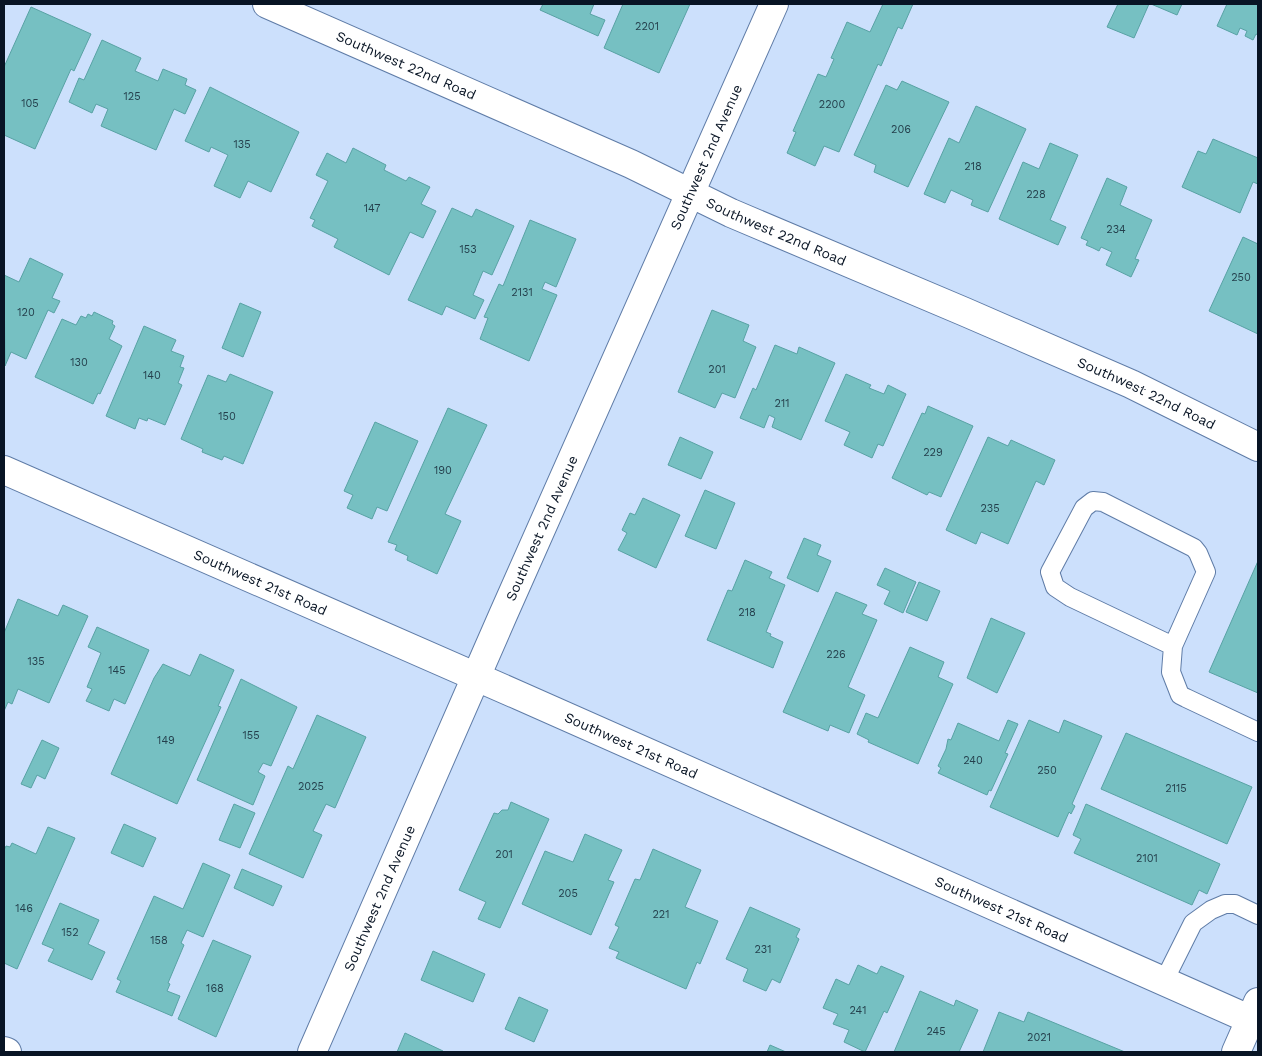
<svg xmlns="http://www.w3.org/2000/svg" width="1262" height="1056" font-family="'Work Sans',sans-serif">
	<rect width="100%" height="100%" fill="#cce0fc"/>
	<path fill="#76c0c2" stroke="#58a2a4" d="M 543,4 L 594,4 L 590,14 L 605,20 L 598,36 L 540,10 Z
		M 623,4 L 690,4 L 659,73 L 604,48 Z
		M 883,4 L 913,4 L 902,29 L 898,27 L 881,66 L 878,64 L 839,152 L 824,146 L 815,166 L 787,153 L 796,132 L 793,131 L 818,74 L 826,77 L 834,59 L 831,58 L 847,22 L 870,32 Z
		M 1118,4 L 1149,4 L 1134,38 L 1107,27 Z
		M 1151,4 L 1182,4 L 1177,15 Z
		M 1227,4 L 1258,4 L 1258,35 L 1256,34 L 1253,40 L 1245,36 L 1247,31 L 1240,28 L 1237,35 L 1217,26 Z
		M 31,7 L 91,34 L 74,71 L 71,69 L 35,149 L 4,135 L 4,67 Z
		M 102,40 L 141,58 L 135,71 L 158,81 L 163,69 L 187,79 L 185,85 L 196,90 L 185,114 L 174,109 L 156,150 L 101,126 L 108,109 L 96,104 L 92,113 L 69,102 L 79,78 L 84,80 Z
		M 902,81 L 949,102 L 908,187 L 874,172 L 876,165 L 854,155 L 886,85 L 897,90 Z
		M 210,87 L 299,132 L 271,192 L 248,181 L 240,198 L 214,186 L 228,155 L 211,147 L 209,152 L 185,141 Z
		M 976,106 L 1026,129 L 988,212 L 971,205 L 973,200 L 951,190 L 945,203 L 924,194 L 949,138 L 959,143 Z
		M 1213,139 L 1258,158 L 1258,184 L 1253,182 L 1240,213 L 1182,187 L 1198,151 L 1206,154 Z
		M 1050,143 L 1078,155 L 1050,220 L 1066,227 L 1058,245 L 999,219 L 1023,162 L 1039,169 Z
		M 353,148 L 386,165 L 384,170 L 406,181 L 409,177 L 430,187 L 421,204 L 436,211 L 423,238 L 410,232 L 389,275 L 334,247 L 338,239 L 312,226 L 315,220 L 310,218 L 328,181 L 316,175 L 327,153 L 346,163 Z
		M 1107,178 L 1127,187 L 1120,205 L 1152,220 L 1135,259 L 1139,260 L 1131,277 L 1106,265 L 1112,252 L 1101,247 L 1099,251 L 1093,248 L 1086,245 L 1088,241 L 1081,238 Z
		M 452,208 L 472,217 L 476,209 L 514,226 L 492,275 L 483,271 L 473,295 L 484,300 L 475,319 L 446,306 L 442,315 L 408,300 Z
		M 530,220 L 576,239 L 556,287 L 545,282 L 542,289 L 557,295 L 529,361 L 480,339 L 488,318 L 484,317 L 499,284 L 503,286 Z
		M 1243,237 L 1258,244 L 1258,334 L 1209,311 Z
		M 30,258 L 63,274 L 52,298 L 60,301 L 54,313 L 48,310 L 26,359 L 11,352 L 5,366 L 4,275 L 19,282 Z
		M 240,303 L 261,312 L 243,357 L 222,348 Z
		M 712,310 L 749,325 L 743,341 L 756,347 L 735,398 L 722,393 L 715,408 L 678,392 Z
		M 94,312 L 113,321 L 112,324 L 115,326 L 109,339 L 122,346 L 100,394 L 98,393 L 93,404 L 35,377 L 62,319 L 76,325 L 81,316 L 86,318 L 88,314 L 92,316 Z
		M 144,326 L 176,340 L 171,351 L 184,356 L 180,367 L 184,368 L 178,383 L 182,385 L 165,425 L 148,418 L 147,421 L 139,418 L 135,429 L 106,416 Z
		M 775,345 L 797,354 L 799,347 L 835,363 L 801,440 L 772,427 L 775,418 L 769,415 L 764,428 L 740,418 L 753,388 L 756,390 Z
		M 230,374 L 273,392 L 243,464 L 224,456 L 222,460 L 202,452 L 203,449 L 181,439 L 208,375 L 226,382 Z
		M 846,374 L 871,385 L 869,388 L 884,394 L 888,385 L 906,394 L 883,446 L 878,444 L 872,458 L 844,445 L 850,432 L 825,421 Z
		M 928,406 L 973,426 L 941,497 L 929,492 L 927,495 L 892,478 L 922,413 L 925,414 Z
		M 448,408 L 487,425 L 445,514 L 461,521 L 437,574 L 407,560 L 408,556 L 395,550 L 397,545 L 388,542 Z
		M 375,422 L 418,441 L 387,511 L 377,507 L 372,519 L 347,508 L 353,495 L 344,491 Z
		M 680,437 L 713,452 L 701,479 L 668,465 Z
		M 988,437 L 1008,446 L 1011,440 L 1055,460 L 1044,485 L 1036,481 L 1008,544 L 981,532 L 976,544 L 946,530 Z
		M 705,490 L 735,503 L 716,549 L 685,536 Z
		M 643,498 L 680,515 L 656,568 L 618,550 L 627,533 L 622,530 L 630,513 L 635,515 Z
		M 804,538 L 821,545 L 817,555 L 831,561 L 818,592 L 787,578 Z
		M 745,560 L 772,572 L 769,578 L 785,585 L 766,632 L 771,634 L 770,636 L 783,642 L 773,668 L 707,640 L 728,590 L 732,591 Z
		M 1258,561 L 1258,693 L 1209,672 Z
		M 885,568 L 916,582 L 903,613 L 884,604 L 890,591 L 877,585 Z
		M 919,582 L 940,591 L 927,621 L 906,612 Z
		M 836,592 L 867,605 L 862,614 L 877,620 L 848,687 L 865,695 L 849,733 L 830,725 L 828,731 L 783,712 Z
		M 18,599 L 58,616 L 63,605 L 88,616 L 49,703 L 18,689 L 12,704 L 8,702 L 4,711 L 4,633 Z
		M 991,618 L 1025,633 L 997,693 L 967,678 Z
		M 97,627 L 149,650 L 125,704 L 114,699 L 109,711 L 86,701 L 92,689 L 87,687 L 101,653 L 88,647 Z
		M 910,647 L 944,662 L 938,677 L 953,684 L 918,764 L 868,742 L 869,740 L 857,734 L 866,713 L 878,718 Z
		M 200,654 L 234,670 L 218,706 L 221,707 L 177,804 L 111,774 L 154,678 L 163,664 L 190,676 Z
		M 241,679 L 297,707 L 271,766 L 263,763 L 258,772 L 265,776 L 253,805 L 197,780 Z
		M 317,715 L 366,737 L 335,808 L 326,804 L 313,831 L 322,835 L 303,878 L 249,854 L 288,766 L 293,769 Z
		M 1008,720 L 1018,724 L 1005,753 L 1008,754 L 991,791 L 989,790 L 987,795 L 938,773 L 941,768 L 938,766 L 946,749 L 948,739 L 951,740 L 958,723 L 999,741 Z
		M 1029,720 L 1059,733 L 1064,720 L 1102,736 L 1072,804 L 1075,806 L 1071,814 L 1069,812 L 1058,837 L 990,807 Z
		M 1126,733 L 1252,787 L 1227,844 L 1101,789 Z
		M 42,740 L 59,748 L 45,779 L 37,775 L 31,788 L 21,784 Z
		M 511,802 L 549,819 L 500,928 L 478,919 L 486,902 L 459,890 L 494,813 L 498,814 L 502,810 L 508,810 Z
		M 234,804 L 255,813 L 240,848 L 219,840 Z
		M 1086,804 L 1220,864 L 1207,894 L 1199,890 L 1192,905 L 1074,853 L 1081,839 L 1073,835 Z
		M 124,824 L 156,838 L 143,867 L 111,853 Z
		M 48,827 L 75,838 L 17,969 L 4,963 L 4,850 L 6,846 L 10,847 L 12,843 L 36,854 Z
		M 585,834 L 622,850 L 608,880 L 614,882 L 591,935 L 522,904 L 545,851 L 573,862 Z
		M 653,849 L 701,870 L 685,907 L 718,921 L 700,964 L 697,962 L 686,989 L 616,958 L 619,952 L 609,948 L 619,927 L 615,925 L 635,879 L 640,880 Z
		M 203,863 L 230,875 L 203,937 L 187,930 L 181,943 L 184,945 L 168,983 L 170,984 L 167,991 L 180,996 L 172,1016 L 116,992 L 121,981 L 117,979 L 154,896 L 183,909 Z
		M 242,869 L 282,886 L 273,906 L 234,888 Z
		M 60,903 L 99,920 L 88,944 L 105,952 L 92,980 L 48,961 L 54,949 L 42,944 Z
		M 750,907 L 800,929 L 796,937 L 799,939 L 780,983 L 772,979 L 766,991 L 743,981 L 748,969 L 726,959 Z
		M 213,940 L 251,956 L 216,1037 L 178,1019 Z
		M 433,951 L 485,974 L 473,1002 L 421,980 Z
		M 858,965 L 877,974 L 881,966 L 904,976 L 887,1013 L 884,1011 L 865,1052 L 844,1042 L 849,1030 L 833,1024 L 838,1014 L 823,1008 L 836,979 L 849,985 Z
		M 920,991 L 954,1006 L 956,1000 L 978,1010 L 959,1052 L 894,1052 Z
		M 519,997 L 548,1010 L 534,1042 L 505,1029 Z
		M 999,1012 L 1024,1022 L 1028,1012 L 1125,1052 L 983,1052 Z
		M 405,1033 L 443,1051 L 442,1052 L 397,1052 Z
		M 770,1045 L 786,1052 L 767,1052 Z"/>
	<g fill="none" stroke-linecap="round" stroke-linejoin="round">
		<defs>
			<path id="lane" d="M 1173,646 L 1070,597 L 1055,587 L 1050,572 L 1084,508 L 1093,501 L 1103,502 L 1194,548 L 1198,553 L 1206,572 L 1173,646 L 1171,672 L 1180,695 L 1186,698 L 1258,732
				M 1164,981 L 1193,923 L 1211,910 L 1225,904 L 1235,904 L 1258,915"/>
			<g id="street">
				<path id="s1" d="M 267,4 L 631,164 L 731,213 L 965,312 L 1131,384 L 1258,447"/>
				<path id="s2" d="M 4,470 L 520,696 L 1258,1023"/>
				<path d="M 4,1051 L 7,1052"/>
				<path id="s3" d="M 312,1052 L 503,615 L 774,4"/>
			</g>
			<path id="secondary" d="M 1236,1052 L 1258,1002"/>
		</defs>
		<use href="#lane" stroke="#5f7ca7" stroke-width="20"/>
		<use href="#street" stroke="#5f7ca7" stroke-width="30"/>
		<use href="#secondary" stroke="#5f7ca7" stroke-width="30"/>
		<use href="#lane" stroke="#fff" stroke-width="18"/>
		<use href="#street" stroke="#fff" stroke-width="28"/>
		<use href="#secondary" stroke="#fff" stroke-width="28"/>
	</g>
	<g text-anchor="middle" stroke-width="4" stroke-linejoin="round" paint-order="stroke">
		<g font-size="11" fill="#243f4c">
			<text x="647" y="30">2201</text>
			<text x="132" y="100">125</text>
			<text x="30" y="107">105</text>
			<text x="832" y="108">2200</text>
			<text x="901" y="133">206</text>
			<text x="242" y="148">135</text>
			<text x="973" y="170">218</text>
			<text x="1036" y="198">228</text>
			<text x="372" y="212">147</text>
			<text x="1116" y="233">234</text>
			<text x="468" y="253">153</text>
			<text x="1241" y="281">250</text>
			<text x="522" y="296">2131</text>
			<text x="26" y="316">120</text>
			<text x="79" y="366">130</text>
			<text x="717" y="373">201</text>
			<text x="152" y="379">140</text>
			<text x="782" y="407">211</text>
			<text x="227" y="420">150</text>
			<text x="933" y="456">229</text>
			<text x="443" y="474">190</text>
			<text x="990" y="512">235</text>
			<text x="747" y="616">218</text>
			<text x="836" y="658">226</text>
			<text x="36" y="665">135</text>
			<text x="117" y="674">145</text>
			<text x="251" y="739">155</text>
			<text x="166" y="744">149</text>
			<text x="973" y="764">240</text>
			<text x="1047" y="774">250</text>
			<text x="311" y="790">2025</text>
			<text x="1176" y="792">2115</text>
			<text x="504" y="858">201</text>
			<text x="1147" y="862">2101</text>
			<text x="568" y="897">205</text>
			<text x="24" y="912">146</text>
			<text x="661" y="918">221</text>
			<text x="70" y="936">152</text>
			<text x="159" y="944">158</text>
			<text x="763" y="953">231</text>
			<text x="215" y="992">168</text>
			<text x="858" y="1014">241</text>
			<text x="936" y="1035">245</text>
			<text x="1039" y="1041">2021</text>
		</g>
		<g font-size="14" fill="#081424" stroke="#fff">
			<text dy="5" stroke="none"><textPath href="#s1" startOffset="152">Southwest 22nd Road</textPath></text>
			<text dy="5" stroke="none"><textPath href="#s3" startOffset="978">Southwest 2nd Avenue</textPath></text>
			<text dy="5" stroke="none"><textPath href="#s1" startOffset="558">Southwest 22nd Road</textPath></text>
			<text dy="5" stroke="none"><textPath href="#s1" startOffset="962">Southwest 22nd Road</textPath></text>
			<text dy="5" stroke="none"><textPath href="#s3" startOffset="572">Southwest 2nd Avenue</textPath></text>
			<text dy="5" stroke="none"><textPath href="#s2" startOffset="280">Southwest 21st Road</textPath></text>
			<text dy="5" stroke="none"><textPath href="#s2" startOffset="685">Southwest 21st Road</textPath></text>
			<text dy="5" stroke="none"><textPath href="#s3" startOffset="168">Southwest 2nd Avenue</textPath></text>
			<text dy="5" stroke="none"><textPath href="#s2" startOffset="1090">Southwest 21st Road</textPath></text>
		</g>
	</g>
	<rect width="1262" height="1056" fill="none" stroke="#081424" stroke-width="10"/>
</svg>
